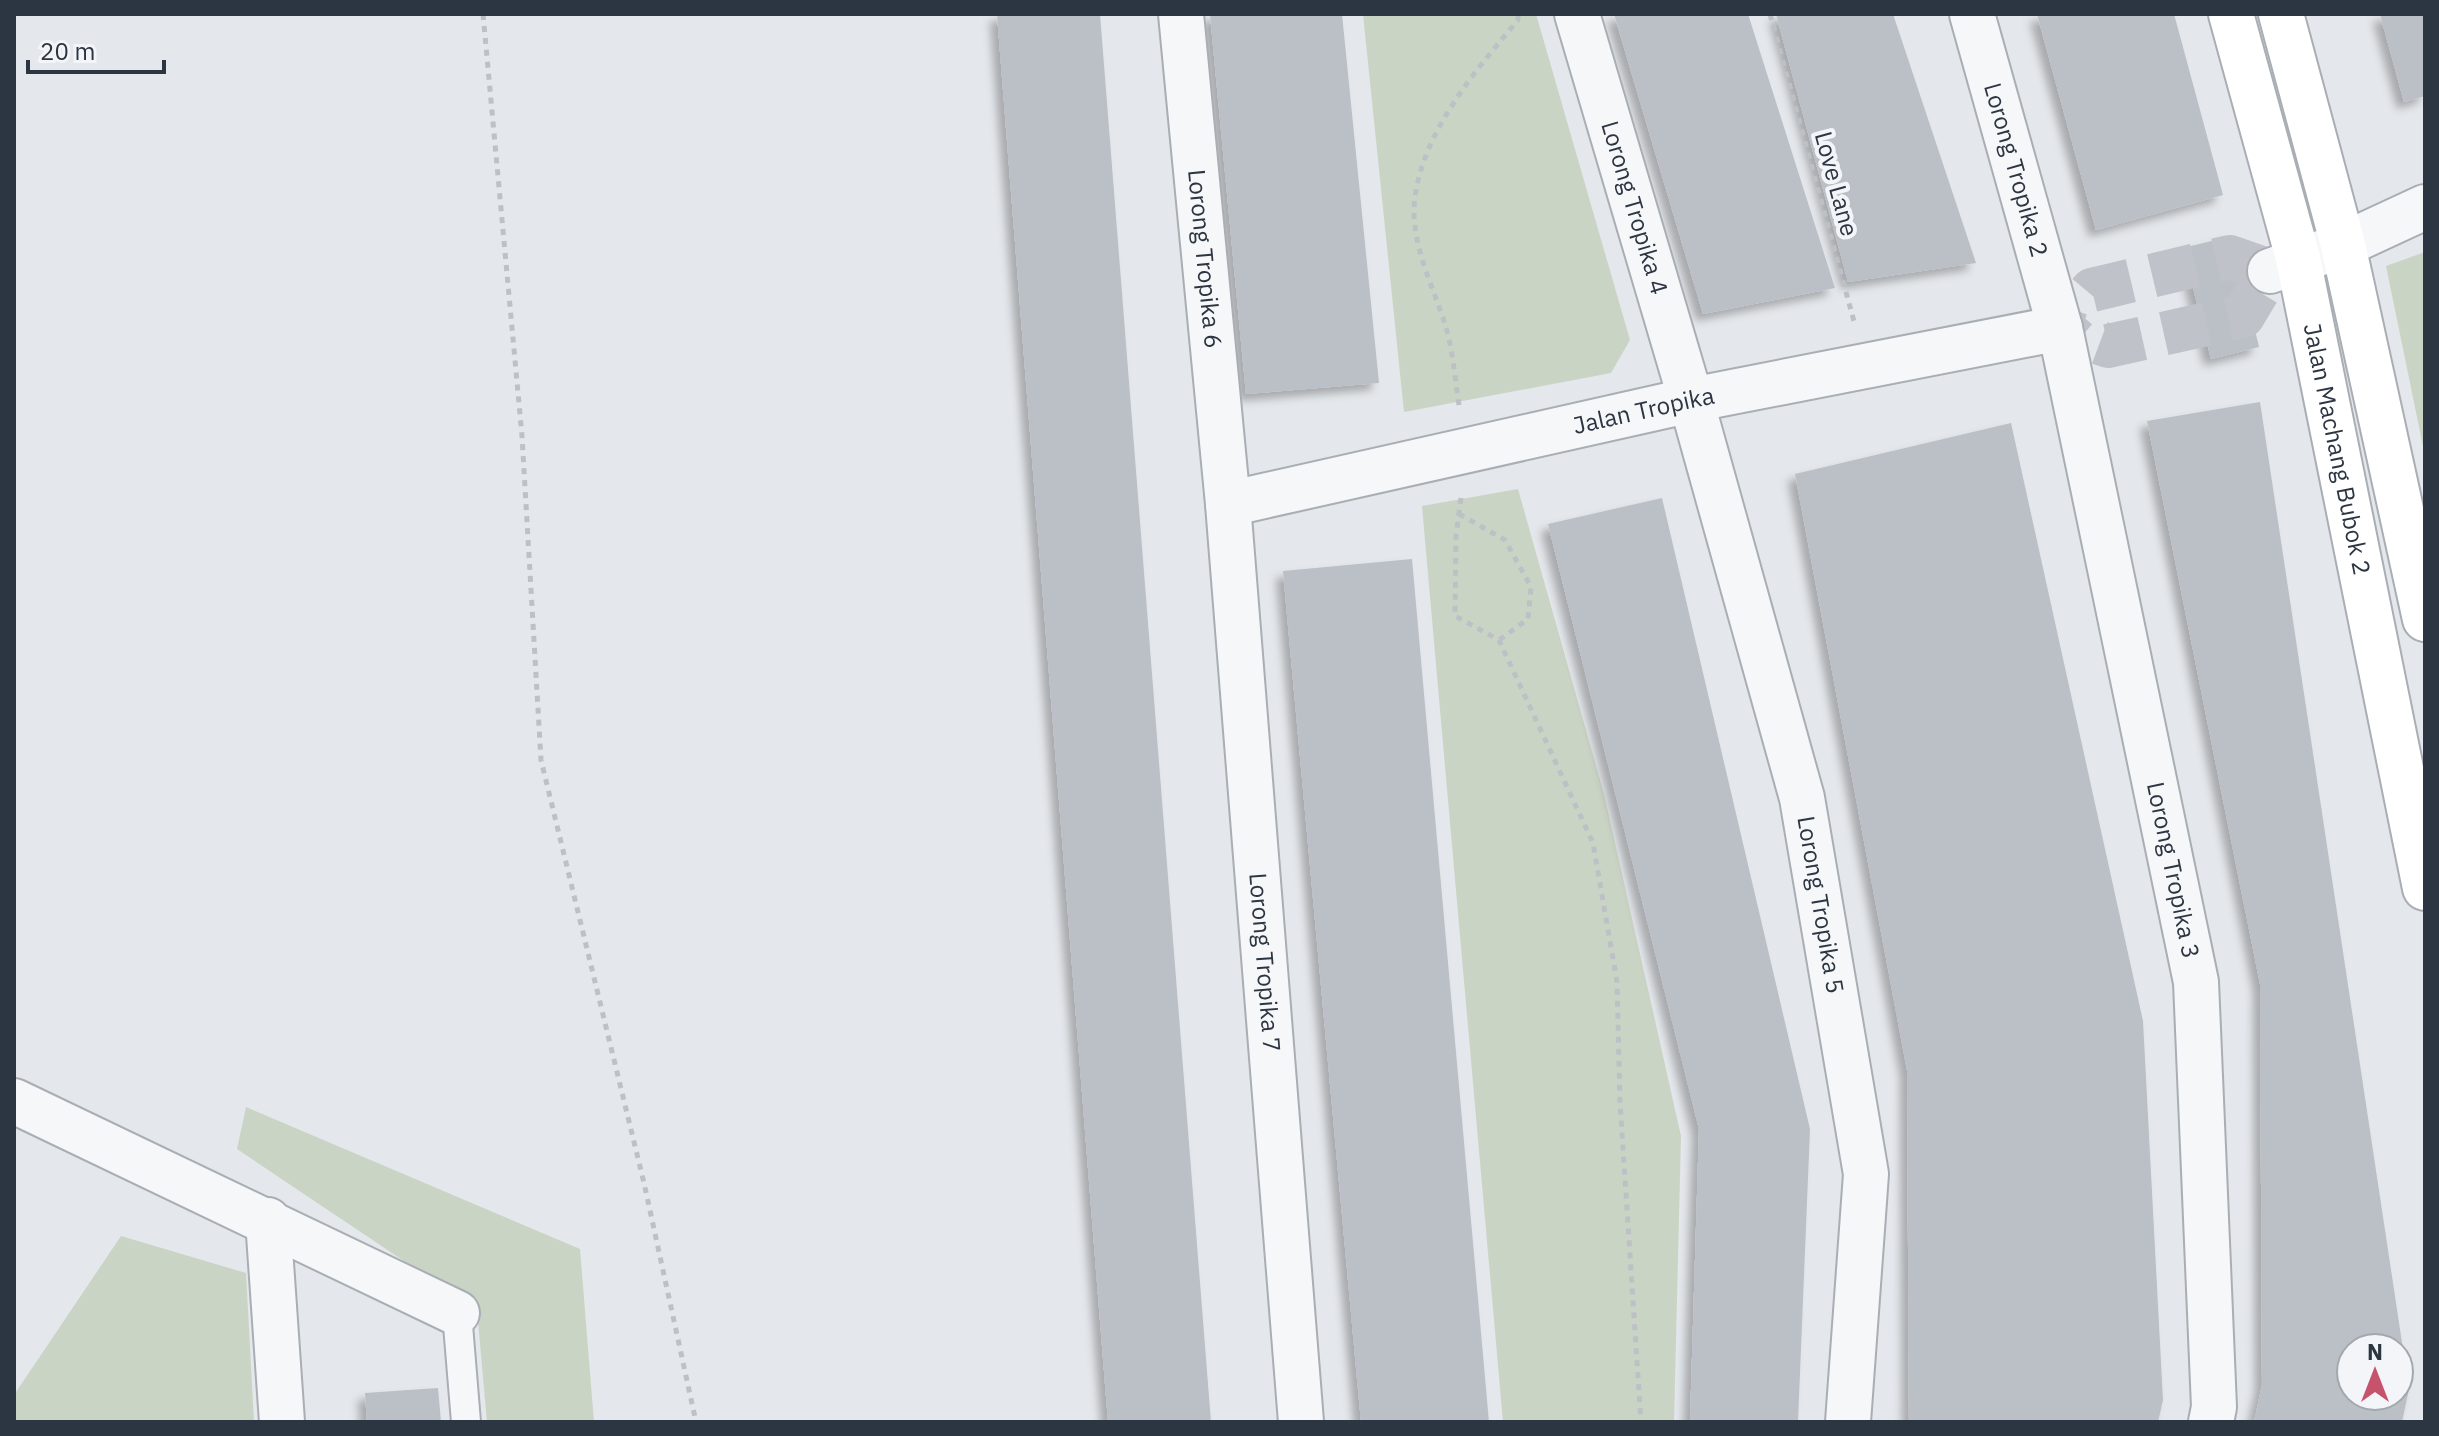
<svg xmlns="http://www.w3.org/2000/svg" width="2439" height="1436" font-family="'IBM Plex Sans',sans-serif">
	<defs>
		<filter id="shadow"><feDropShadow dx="-7" dy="7" stdDeviation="4" flood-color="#0004"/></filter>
	</defs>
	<rect width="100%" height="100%" fill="#e4e7eb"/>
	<path fill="#cad4c5" d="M 1363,14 L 1536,14 L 1630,340 L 1611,373 L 1404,412 Z
		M 2425,252 L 2425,456 L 2386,266 Z
		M 1518,489 L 1604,794 L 1681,1136 L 1674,1422 L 1503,1422 L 1422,506 Z
		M 246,1107 L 580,1249 L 594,1422 L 487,1422 L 477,1310 L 237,1149 Z
		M 121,1236 L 246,1273 L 254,1422 L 14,1422 L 14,1395 Z"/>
	<path fill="#bbc0c7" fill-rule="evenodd" filter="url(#shadow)" d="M 997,14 L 1100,14 L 1211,1422 L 1108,1422 Z
		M 1210,14 L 1342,14 L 1379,383 L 1246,394 Z
		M 1614,14 L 1748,14 L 1835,288 L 1703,314 Z
		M 1776,14 L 1893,14 L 1976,263 L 1848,282 Z
		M 2037,14 L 2174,14 L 2223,195 L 2096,230 Z
		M 2380,14 L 2425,14 L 2425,96 L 2404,102 Z
		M 2232,236 L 2259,347 L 2211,359 L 2183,248 Z
		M 2260,402 L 2409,1389 L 2402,1422 L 2254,1422 L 2262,1385 L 2260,984 L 2147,421 ZM 2351,1348 L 2399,1348 L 2399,1396 L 2351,1396 Z
		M 2011,423 L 2143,1021 L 2163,1400 L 2158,1422 L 1909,1422 L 1907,1070 L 1795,474 Z
		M 1662,498 L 1810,1129 L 1798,1422 L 1690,1422 L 1699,1129 L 1548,524 Z
		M 1412,559 L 1489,1422 L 1361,1422 L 1283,571 Z
		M 438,1388 L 441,1422 L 367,1422 L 365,1393 Z"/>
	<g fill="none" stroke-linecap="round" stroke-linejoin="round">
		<path stroke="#bfc3c9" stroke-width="44" stroke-dasharray="44 22" stroke-linecap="butt" d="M 2230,257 L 2270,271 L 2243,316 L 2108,346 L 2060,328 L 2092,290 Z"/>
		<defs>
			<path id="lane" d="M 457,1313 L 466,1422"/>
			<g id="street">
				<path id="s1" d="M 1181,14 L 1228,504 L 1301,1422"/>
				<path id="s2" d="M 1577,14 L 1691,400 L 1802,798 L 1866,1174 L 1848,1422"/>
				<path id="s3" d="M 1972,14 L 2060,328 L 2196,982 L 2214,1407 L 2211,1422"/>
				<path d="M 2270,271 L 2343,245 L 2425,207"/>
				<path id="s4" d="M 1228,504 L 1691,400 L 2060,328"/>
				<path d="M 14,1101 L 457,1313"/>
				<path d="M 268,1220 L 282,1422"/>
			</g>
			<g id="secondary">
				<path id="s5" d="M 2231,14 L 2298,258 L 2425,888"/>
				<path d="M 2281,14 L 2343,245 L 2425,619"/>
			</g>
		</defs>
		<use href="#lane" stroke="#a9aeb5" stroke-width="32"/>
		<use href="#street" stroke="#a9aeb5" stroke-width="48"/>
		<use href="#secondary" stroke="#a9aeb5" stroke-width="48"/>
		<path stroke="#bdc1c6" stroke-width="5" stroke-dasharray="6 6" stroke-linecap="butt" d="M 483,14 L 522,436 L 541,760 L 644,1183 L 696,1422
			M 1770,14 L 1855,325
			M 1459,405 C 1455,379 1453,352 1446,327 C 1433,286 1409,241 1415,197 C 1424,130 1476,70 1518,20 L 1518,14
			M 1461,498 L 1456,536 L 1455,616 L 1499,640 L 1593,843 L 1617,982 L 1620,1103 L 1641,1422
			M 1459,514 L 1505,540 L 1531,587 L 1528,619 L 1499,640"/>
		<use href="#lane" stroke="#f6f7f9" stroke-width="28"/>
		<use href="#street" stroke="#f6f7f9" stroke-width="44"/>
		<use href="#secondary" stroke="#fff" stroke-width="44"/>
	</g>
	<g text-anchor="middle" stroke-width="8" stroke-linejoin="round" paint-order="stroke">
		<g font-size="24" fill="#2c3542" stroke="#f3f5f8">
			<text dy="8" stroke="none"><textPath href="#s3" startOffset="162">Lorong Tropika 2</textPath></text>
			<text transform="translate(1836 184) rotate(75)" y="8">Love Lane</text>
			<text dy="8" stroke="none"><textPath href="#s2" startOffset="202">Lorong Tropika 4</textPath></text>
			<text dy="8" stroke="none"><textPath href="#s1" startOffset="246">Lorong Tropika 6</textPath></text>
			<text dy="8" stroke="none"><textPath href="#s4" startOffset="426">Jalan Tropika</textPath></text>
			<text dy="8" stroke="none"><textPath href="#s5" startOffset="448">Jalan Machang Bubok 2</textPath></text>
			<text dy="8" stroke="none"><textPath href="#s3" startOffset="880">Lorong Tropika 3</textPath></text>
			<text dy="8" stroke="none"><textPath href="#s2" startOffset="924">Lorong Tropika 5</textPath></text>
			<text dy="8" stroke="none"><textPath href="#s1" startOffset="952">Lorong Tropika 7</textPath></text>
		</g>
	</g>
	<rect width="2439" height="1436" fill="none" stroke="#2c3542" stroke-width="32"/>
	<g transform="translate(2375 1372)"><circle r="38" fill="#f3f5f8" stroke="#a3a8af" stroke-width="2"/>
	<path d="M0-6L14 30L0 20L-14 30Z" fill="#c5536b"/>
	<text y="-12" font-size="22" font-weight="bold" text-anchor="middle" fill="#2c3542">N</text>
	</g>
	<path d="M28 60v12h136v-12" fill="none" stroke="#2c3542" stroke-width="4"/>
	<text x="40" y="60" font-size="24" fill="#2c3542" stroke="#f3f5f8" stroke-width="6" paint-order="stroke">20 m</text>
</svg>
